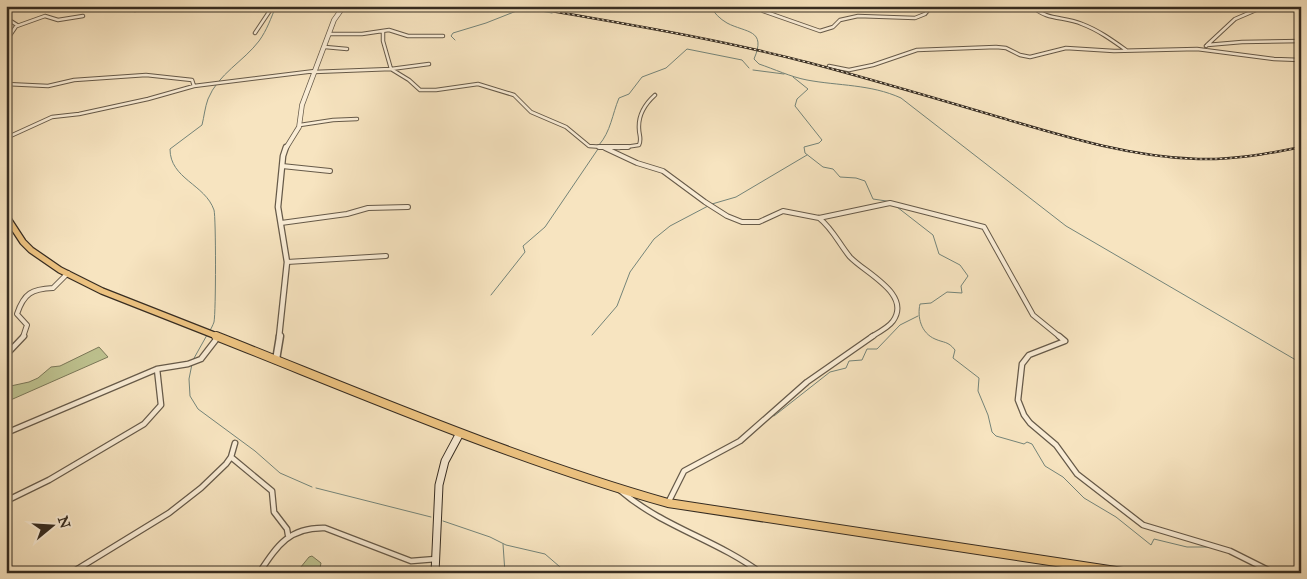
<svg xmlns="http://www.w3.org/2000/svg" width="1307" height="579" font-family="'IM FELL Great Primer',serif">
	<rect width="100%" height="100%" fill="#f7e4c0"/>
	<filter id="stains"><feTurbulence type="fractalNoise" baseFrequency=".004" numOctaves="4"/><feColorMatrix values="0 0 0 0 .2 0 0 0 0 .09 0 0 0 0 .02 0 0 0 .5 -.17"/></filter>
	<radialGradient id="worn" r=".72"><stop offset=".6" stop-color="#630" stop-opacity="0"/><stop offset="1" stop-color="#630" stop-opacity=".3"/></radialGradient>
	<path fill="#bfc491" stroke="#7a7859" d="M 99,347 L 108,357 L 6,402 L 6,387 L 29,382 L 38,378 L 51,367 L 60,366 Z
		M 312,556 L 321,563 L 319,573 L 296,573 L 309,557 Z"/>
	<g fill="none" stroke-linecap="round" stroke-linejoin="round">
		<path stroke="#748479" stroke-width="1" d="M 710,6 C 714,13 720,19 727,23 C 746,33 767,29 754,59 L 759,64 C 774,69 791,77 807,80 C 839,86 870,84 901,98 L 1066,226 L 1301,363
			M 555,11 L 561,8 L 584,12 L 595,6
			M 455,40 L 451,36 L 453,33 L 486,23 L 524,8 L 552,13
			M 753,70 L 784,74
			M 793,77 L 808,89 L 797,99 L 795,106 L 822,140 L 819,143 L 804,147 L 805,153 L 823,167 L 833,169 L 840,177 L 856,178 L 865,181 L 873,199 L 893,202
			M 599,145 C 611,131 612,115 619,98 L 629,94 L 642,77 L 666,68 L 687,49 L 742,60 L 749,68
			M 712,204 L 736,197 L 807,155
			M 897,207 L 933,235 L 939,254 L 960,265 L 968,276 L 961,286 L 962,293 L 947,292 L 931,303 L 920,304 C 917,317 921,333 935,339 C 944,343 948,341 955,350 L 953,358 L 979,378 L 978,391 L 988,415 L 992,432 L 996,436 L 1024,444 L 1027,442 L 1032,444 L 1045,466 L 1063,477 L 1084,498 L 1116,517 L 1151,545 L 1154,539 L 1187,547 L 1211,547
			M 491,295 L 525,252 L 523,246 L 545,227 L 598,149
			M 209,332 C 211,329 213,325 214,322 C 216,312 216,217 214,210 C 205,184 170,179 170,149 L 202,125 C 204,117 205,107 208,99 C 218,74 244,61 259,41 C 267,30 271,18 276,6
			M 592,335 L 617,306 L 630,272 L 654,239 L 670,226 L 708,206
			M 193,360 L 207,335
			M 192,364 L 189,379 L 190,396 L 198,409 L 255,451 L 280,473 L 312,487
			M 774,416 L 830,372 L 846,368 L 849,361 L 862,360 L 867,349 L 877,349 L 900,325 L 918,316
			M 316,488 L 431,517
			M 443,521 L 490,537 L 506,545 L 545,554 L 567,573
			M 503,544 L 505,573
			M 1219,550 L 1232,554"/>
		<defs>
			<path id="minor-far2" d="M 131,6 L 135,10
				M 1032,6 C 1047,21 1064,16 1082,24 C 1098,30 1112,40 1126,50
				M 6,8 L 8,9 L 6,11
				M 763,11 L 820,31 L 833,27 L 840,20 L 858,16 L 915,18 L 925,14 L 930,8 L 937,6
				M 6,18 L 17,25 L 6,41
				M 17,26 L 45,16 L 58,20 L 83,16
				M 383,31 L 383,41 L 391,69 L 409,80 L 420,90 L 436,90 L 478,84 L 514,95 L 531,112 L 566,127 L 589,146 L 618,148
				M 255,33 L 273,6
				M 330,34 L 362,34 L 389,30 L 408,36 L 443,36
				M 1207,45 L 1242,42 L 1301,41
				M 1206,46 L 1235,19 L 1256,10 L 1260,6
				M 325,47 L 347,49
				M 829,66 L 849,70 L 873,65 L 917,50 L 996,47 L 1006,48 L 1020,55 L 1030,57 L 1066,48 L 1114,51 L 1197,49 L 1274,59 L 1301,60
				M 314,72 L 391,69 L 429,64
				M 6,84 L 48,86 L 74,80 L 146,75 L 192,80 L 194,86
				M 300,125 L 333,120 L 357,119
				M 6,138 L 52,117 L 79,114 L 148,99 L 194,86 L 315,71
				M 619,148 L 639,145 C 642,139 639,135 639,129 C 638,115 645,104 655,95"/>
			<path id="minor-far1" d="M 599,147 L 628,147
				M 605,148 L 637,163 L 663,171 L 705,202 L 727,216 L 742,222 L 759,222 L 783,211 L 819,218 L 890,203 L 984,227 L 1033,315 L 1060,337
				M 282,166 L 330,171
				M 819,218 C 833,229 839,244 850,257 C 865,273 912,294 893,321 C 889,327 878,333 871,337
				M 281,223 L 347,214 L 368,208 L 408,207
				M 287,262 L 386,256
				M 23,337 L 27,325 L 17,314 C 24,293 32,289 53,288 L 68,273"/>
			<path id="minor" d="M 1059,336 L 1065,341 L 1029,355 L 1022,364 L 1018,400 L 1024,415 L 1030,423 L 1056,445 L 1077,474 L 1143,525 L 1230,551 L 1274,573
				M 6,355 L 24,336
				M 6,433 L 157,369 L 188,364 L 201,359 L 218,337
				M 231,457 L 272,491 L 274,512 L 287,529 L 288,535
				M 621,491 C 663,527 717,540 761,573
				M 6,501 L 49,480 L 144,424 L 161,405 L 157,369
				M 668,503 L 684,471 L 740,441 L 807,382 L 873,336
				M 71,573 L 169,513 L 201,488 L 226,464 L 231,457 L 235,443
				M 259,573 C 277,546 289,527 325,528 L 411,561 L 436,559"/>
			<path id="tertiary-far2" d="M 286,148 L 299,127 L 302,105 L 334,20 L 344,6"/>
			<path id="tertiary-far1" d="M 279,337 L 287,262 L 278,207 L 283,156 L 286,147"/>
			<path id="tertiary" d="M 276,360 L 280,336"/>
			<path id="secondary" d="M 435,573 L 439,485 L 445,461 L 460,433"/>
			<path id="primary-far1" d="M 6,216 L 23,242 L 31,250 L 60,270 L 102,291 L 219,337"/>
			<path id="primary" d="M 216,336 C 365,395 513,459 668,503 L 1129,573"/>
		</defs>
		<use href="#minor-far2" stroke="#665a49" stroke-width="4.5"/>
		<use href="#minor-far1" stroke="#665a49" stroke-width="6"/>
		<use href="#minor" stroke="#665a49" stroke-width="7"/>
		<use href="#tertiary-far2" stroke="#665a49" stroke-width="5.5"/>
		<use href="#tertiary-far1" stroke="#665a49" stroke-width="7"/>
		<use href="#tertiary" stroke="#665a49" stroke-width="9"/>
		<use href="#secondary" stroke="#362c21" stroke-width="9"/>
		<use href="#primary-far1" stroke="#362c21" stroke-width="8"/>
		<use href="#primary" stroke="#362c21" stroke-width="10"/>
		<use href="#minor-far2" stroke="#faedd6" stroke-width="2.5"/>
		<use href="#minor-far1" stroke="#faedd6" stroke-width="4"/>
		<use href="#minor" stroke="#faedd6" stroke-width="4.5"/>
		<use href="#tertiary-far2" stroke="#faedd6" stroke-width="4"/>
		<use href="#tertiary-far1" stroke="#faedd6" stroke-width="4.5"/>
		<use href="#tertiary" stroke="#faedd6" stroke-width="6"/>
		<use href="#secondary" stroke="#faedd6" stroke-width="7"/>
		<use href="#primary-far1" stroke="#ecc280" stroke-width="5.5"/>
		<use href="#primary" stroke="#ecc280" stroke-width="8"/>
		<defs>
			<path id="rail" d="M 523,6 C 619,23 715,38 810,63 C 874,80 938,99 1002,118 C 1066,137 1131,157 1198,159 C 1233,160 1267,154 1301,147"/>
		</defs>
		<use href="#rail" stroke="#362c21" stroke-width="2.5"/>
		<use href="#rail" stroke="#faedd6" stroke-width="1" stroke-dasharray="2.5" stroke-linecap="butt"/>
	</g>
	<rect width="1307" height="579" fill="none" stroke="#f7e4c0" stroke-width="25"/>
	<rect x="8" y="8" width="1292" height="564" fill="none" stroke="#362c21" stroke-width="2.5"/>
	<rect x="12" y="12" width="1282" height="554" fill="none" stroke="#362c21"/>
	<g transform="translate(52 526) rotate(72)" stroke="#faedd6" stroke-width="4" paint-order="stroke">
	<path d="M0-4L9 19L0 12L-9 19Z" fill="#362c21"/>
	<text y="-8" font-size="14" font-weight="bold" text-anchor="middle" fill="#362c21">N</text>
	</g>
	<rect width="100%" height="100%" filter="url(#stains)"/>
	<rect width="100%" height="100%" fill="url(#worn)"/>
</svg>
